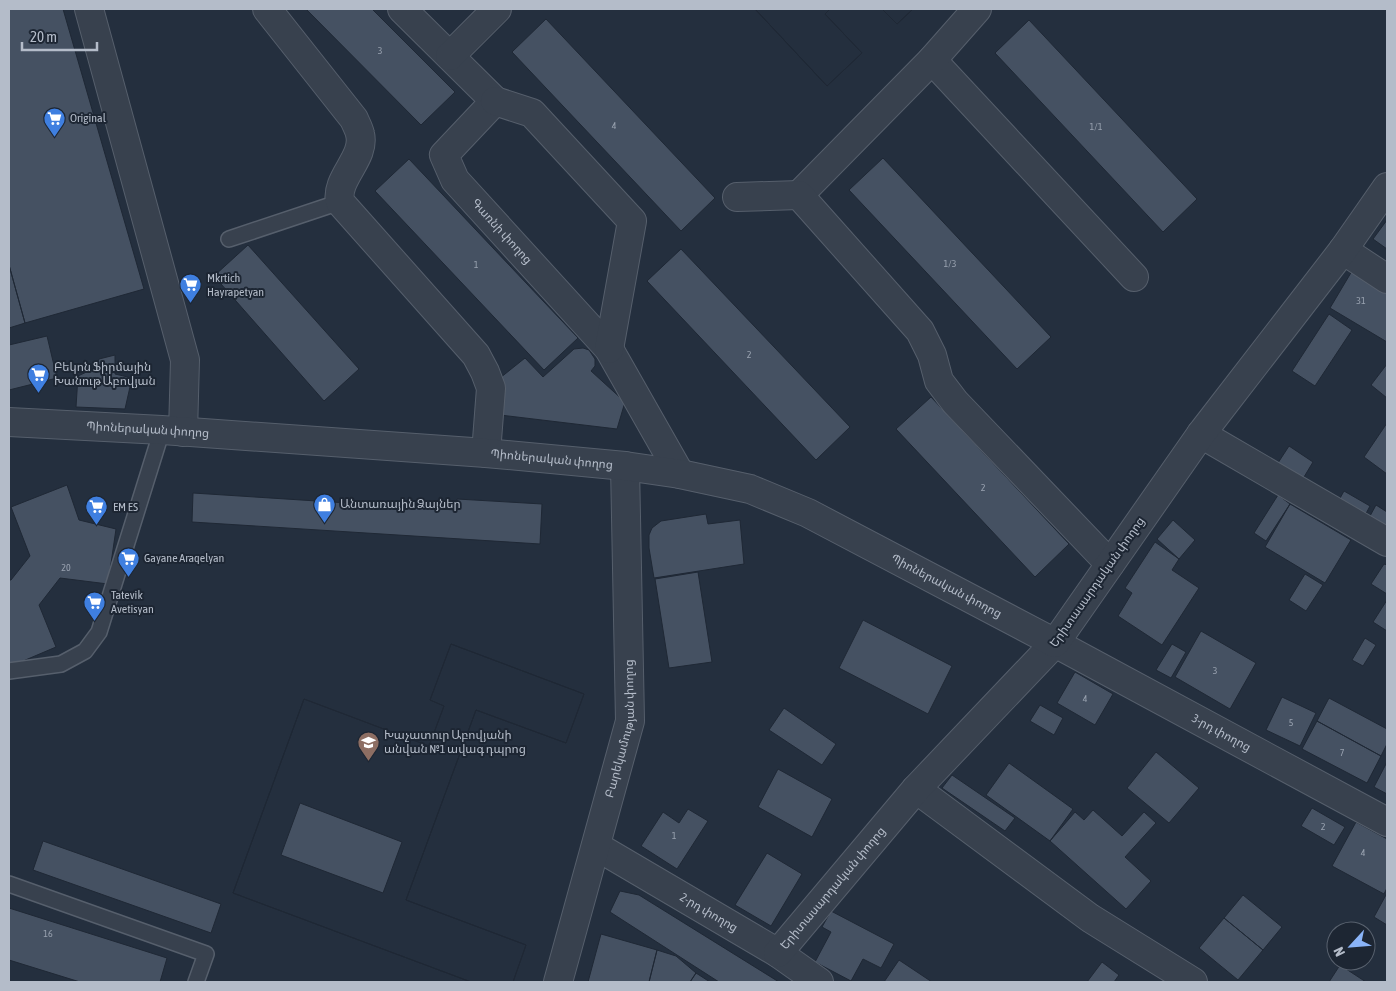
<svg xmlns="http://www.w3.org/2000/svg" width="1396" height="991" font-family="'Asap Condensed','Noto Sans Armenian',sans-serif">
	<rect width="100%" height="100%" fill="#242f3e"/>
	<path fill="#455162" stroke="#1f2835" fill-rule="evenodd" d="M 9,9 L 63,9 L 144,289 L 25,323 L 9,265 Z
		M 306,9 L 372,9 L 455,92 L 421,125 Z
		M 755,9 L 830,9 L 825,14 L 862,53 L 827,86 Z
		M 755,9 L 830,9 L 825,14 L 862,53 L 827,86 Z
		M 882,9 L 913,9 L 897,24 Z
		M 882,9 L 913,9 L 897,24 Z
		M 546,19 L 715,198 L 681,231 L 512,52 Z
		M 1029,20 L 1197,199 L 1163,232 L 995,53 Z
		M 883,158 L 1051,337 L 1017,369 L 849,190 Z
		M 409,159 L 578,338 L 544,370 L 375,191 Z
		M 1387,220 L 1387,249 L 1373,239 Z
		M 248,245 L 359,369 L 324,401 L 214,276 Z
		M 681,249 L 850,427 L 816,460 L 647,281 Z
		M 9,265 L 25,323 L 9,328 Z
		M 1352,271 L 1387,292 L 1387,342 L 1330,308 Z
		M 1329,314 L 1352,330 L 1315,386 L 1292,371 Z
		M 47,336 L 57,378 L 9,390 L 9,345 Z
		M 583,348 L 589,350 L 595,359 L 595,366 L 591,371 L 625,402 L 617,429 L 500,415 L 500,378 L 525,358 L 543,377 L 574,349 Z
		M 115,355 L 115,374 L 132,378 L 125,409 L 76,407 L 78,376 L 95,368 L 99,359 Z
		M 1387,364 L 1387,398 L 1371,385 Z
		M 931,397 L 1069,544 L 1035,577 L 896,429 Z
		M 1387,423 L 1387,474 L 1364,457 Z
		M 1289,446 L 1313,462 L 1301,482 L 1276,466 Z
		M 67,485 L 79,520 L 116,529 L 108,584 L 60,578 L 39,605 L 56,647 L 9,667 L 9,580 L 11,580 L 30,556 L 11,507 Z
		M 1344,491 L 1370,506 L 1361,523 L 1334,509 Z
		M 193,493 L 456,510 L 457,499 L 542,504 L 540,544 L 192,522 Z
		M 1278,495 L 1290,504 L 1266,541 L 1254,533 Z
		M 1290,504 L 1351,540 L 1325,583 L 1265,547 Z
		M 1376,505 L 1387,512 L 1387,527 L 1370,516 Z
		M 706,514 L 708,524 L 740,520 L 744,564 L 654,578 L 649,548 L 649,535 L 652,528 L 661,521 Z
		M 1173,520 L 1195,540 L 1179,559 L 1157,539 Z
		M 1155,542 L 1179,559 L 1172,570 L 1199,588 L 1162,645 L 1118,616 L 1132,593 L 1125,588 Z
		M 1384,564 L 1387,565 L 1387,594 L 1371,584 Z
		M 698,572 L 712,662 L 669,668 L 655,579 Z
		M 1305,574 L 1323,585 L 1306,611 L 1289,600 Z
		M 1387,600 L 1387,631 L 1373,622 Z
		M 863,620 L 952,666 L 928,714 L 839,668 Z
		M 1201,631 L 1256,663 L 1230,709 L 1175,677 Z
		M 1365,638 L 1376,645 L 1363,666 L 1352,660 Z
		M 451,644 L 584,694 L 566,743 L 476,710 L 406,900 L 526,945 L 513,982 L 471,982 L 233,893 L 304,699 L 429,746 L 444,706 L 430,700 ZM 300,803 L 402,842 L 383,893 L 281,855 Z
		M 451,644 L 584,694 L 566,743 L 476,710 L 406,900 L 526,945 L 513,982 L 471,982 L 233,893 L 304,699 L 429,746 L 444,706 L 430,700 Z
		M 1172,644 L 1186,652 L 1171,678 L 1156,670 Z
		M 1075,672 L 1113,694 L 1095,725 L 1057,703 Z
		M 1282,697 L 1316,713 L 1300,746 L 1266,730 Z
		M 1329,698 L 1387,729 L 1387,744 L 1381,756 L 1317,721 Z
		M 1040,705 L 1063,718 L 1054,735 L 1030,721 Z
		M 784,708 L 836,744 L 822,765 L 769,730 Z
		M 1317,721 L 1381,756 L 1367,783 L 1302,749 Z
		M 1156,752 L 1199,788 L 1169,823 L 1127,788 Z
		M 1387,762 L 1387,794 L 1374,787 Z
		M 1009,763 L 1073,809 L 1050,841 L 986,795 Z
		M 778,769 L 832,799 L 812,837 L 758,807 Z
		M 952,775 L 1015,818 L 1005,831 L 942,788 Z
		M 1312,808 L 1345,827 L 1334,845 L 1301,826 Z
		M 688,809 L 708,821 L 677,869 L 641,846 L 663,812 L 679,823 Z
		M 1093,810 L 1122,836 L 1144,812 L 1156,823 L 1125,857 L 1151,881 L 1126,909 L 1050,841 L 1075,812 L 1084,820 Z
		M 1356,822 L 1387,839 L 1387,888 L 1384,894 L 1332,866 Z
		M 43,841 L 221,904 L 211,933 L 33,870 Z
		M 767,853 L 802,874 L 771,926 L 735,905 Z
		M 620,891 L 639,895 L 779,982 L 719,982 L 610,912 Z
		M 1387,893 L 1387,925 L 1374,917 Z
		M 1243,895 L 1282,927 L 1263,950 L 1224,918 Z
		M 9,908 L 167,958 L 160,982 L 80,982 L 9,960 Z
		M 831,911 L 894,944 L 881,968 L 863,959 L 851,981 L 815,962 L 831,932 L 822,927 Z
		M 1224,918 L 1263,950 L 1238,980 L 1199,948 Z
		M 601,934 L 657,950 L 649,982 L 588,982 Z
		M 657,950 L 676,956 L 696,973 L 690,982 L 649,982 Z
		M 899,960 L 932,982 L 884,982 Z
		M 1102,962 L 1119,975 L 1114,982 L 1087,982 Z
		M 1340,965 L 1366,982 L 1329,982 Z
		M 696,973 L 710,982 L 690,982 Z"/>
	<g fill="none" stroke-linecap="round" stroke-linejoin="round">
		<defs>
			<path id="service" d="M 229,239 L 340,202
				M 9,671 L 61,664 L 85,651 L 99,632 L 162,430
				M 9,884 L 206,954 L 196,982"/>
			<g id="minor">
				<path d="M 89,9 L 185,360 L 183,432"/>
				<path d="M 267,9 L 354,119 C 356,124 359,129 360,134 C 366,158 335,178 340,202 L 476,355 L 485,372 L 491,388 L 486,453"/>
				<path id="s1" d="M 402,9 L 495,101 L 444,155 L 455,180 L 609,349 L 680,474"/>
				<path d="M 450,56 L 497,9"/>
				<path d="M 932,60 L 1134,277"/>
				<path d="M 495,101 L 532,113 L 632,221 L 609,349"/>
				<path d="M 799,195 L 932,60 L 977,9"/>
				<path d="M 737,197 L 799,195 L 920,331 L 932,355 L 939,381 L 955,402 L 1110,564"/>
				<path d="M 1343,250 L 1387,279"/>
				<path d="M 1201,434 L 1387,542"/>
				<path d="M 916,789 L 1090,918 L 1193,982"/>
				<path id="s2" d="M 596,846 L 778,953 L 819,982"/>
				<path id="s3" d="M 778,953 L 916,789 L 1055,643 L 1387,822"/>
				<path id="s4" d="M 558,982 L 630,721 L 625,466"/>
			</g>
			<g id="tertiary">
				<path id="s5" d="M 9,422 L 162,430 L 486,453 L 625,466 L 680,474 L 750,489 L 808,513 L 1055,643 L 1201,434 L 1343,250 L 1387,187"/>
			</g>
		</defs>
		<use href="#service" stroke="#565f6c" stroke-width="18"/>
		<use href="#minor" stroke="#565f6c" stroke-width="30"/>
		<use href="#tertiary" stroke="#565f6c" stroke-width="30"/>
		<use href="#service" stroke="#38414e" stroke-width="15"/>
		<use href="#minor" stroke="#38414e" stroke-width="28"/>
		<use href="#tertiary" stroke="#38414e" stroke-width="28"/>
	</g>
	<defs>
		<symbol id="supermarket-pin" viewBox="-11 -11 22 30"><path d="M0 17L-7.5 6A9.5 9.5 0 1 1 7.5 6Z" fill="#3f7fe0" stroke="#1d2633"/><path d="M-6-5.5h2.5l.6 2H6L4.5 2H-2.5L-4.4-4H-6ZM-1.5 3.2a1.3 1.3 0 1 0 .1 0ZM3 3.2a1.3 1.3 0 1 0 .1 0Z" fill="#fff"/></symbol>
		<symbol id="shop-pin" viewBox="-11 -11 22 30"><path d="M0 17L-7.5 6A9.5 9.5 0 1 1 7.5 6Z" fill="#3f7fe0" stroke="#1d2633"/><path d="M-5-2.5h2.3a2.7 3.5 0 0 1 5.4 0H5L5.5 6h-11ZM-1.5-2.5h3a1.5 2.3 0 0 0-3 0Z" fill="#fff"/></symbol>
		<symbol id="school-pin" viewBox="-11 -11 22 30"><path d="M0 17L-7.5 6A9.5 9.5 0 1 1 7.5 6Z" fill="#8d6e63" stroke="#1d2633"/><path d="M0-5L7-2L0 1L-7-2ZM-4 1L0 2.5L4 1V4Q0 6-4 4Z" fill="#fff"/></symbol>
	</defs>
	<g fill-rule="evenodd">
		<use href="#supermarket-pin" x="42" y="106" width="25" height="34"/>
		<use href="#supermarket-pin" x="178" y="272" width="25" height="34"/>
		<use href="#supermarket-pin" x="26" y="362" width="25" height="34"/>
		<use href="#shop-pin" x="312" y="492" width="25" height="34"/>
		<use href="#supermarket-pin" x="84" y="494" width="25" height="34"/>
		<use href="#supermarket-pin" x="116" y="546" width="25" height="34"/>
		<use href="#supermarket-pin" x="82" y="590" width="25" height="34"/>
		<use href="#school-pin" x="356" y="730" width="25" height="34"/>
	</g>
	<g text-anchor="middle" stroke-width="4" stroke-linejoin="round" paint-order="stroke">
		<g font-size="10" fill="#98a1af">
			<text x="380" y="54">3</text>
			<text x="614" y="129">4</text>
			<text x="1096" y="130">1/1</text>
			<text x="950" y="267">1/3</text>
			<text x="476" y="268">1</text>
			<text x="1361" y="304">31</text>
			<text x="749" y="358">2</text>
			<text x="983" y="491">2</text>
			<text x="66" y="571">20</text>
			<text x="1215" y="674">3</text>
			<text x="1085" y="702">4</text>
			<text x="1291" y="726">5</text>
			<text x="1342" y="756">7</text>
			<text x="1323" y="830">2</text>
			<text x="674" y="839">1</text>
			<text x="1363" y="856">4</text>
			<text x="48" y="937">16</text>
		</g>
		<g font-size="12" fill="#b4bcc9" stroke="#1d2633" text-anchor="start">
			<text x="70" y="122">Original</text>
			<text x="207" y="282">Mkrtich<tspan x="207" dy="14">Hayrapetyan</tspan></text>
			<text x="54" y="371">Բեկոն Ֆիրմային<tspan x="54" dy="14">Խանութ Աբովյան</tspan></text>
			<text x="340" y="508">Անտառային Ձայներ</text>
			<text x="113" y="511">EM ES</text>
			<text x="144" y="562">Gayane Araqelyan</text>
			<text x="111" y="599">Tatevik<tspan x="111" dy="14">Avetisyan</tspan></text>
			<text x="384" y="739">Խաչատուր Աբովյանի<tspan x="384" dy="14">անվան №1 ավագ դպրոց</tspan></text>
		</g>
		<g font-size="12" fill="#b4bcc9" stroke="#1d2633">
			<text dy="4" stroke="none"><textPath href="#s1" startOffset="302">Գառնի փողոց</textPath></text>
			<text dy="4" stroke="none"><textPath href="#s5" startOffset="139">Պիոներական փողոց</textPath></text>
			<text dy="4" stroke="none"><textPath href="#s5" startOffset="544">Պիոներական փողոց</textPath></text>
			<text transform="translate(1097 582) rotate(-55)" y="4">Երիտասարդական փողոց</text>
			<text dy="4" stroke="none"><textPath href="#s5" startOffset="964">Պիոներական փողոց</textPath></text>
			<text dy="4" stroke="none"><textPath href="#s4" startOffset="262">Բարեկամության փողոց</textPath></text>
			<text dy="4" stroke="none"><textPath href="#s3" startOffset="605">3-րդ փողոց</textPath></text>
			<text dy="4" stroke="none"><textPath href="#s3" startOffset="85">Երիտասարդական փողոց</textPath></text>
			<text dy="4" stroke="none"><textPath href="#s2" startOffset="131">2-րդ փողոց</textPath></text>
		</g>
	</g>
	<rect width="1396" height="991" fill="none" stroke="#b4bcc9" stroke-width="20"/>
	<g transform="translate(1351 946) rotate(244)"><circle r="24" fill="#1d2633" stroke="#59626f"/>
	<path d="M0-4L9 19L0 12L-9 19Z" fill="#8ab4f8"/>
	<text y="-8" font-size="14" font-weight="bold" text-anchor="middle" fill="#b4bcc9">N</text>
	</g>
	<path d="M22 42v8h75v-8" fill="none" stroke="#b4bcc9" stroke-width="2.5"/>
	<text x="30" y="42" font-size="15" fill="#b4bcc9" stroke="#1d2633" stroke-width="4" paint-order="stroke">20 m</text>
</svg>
